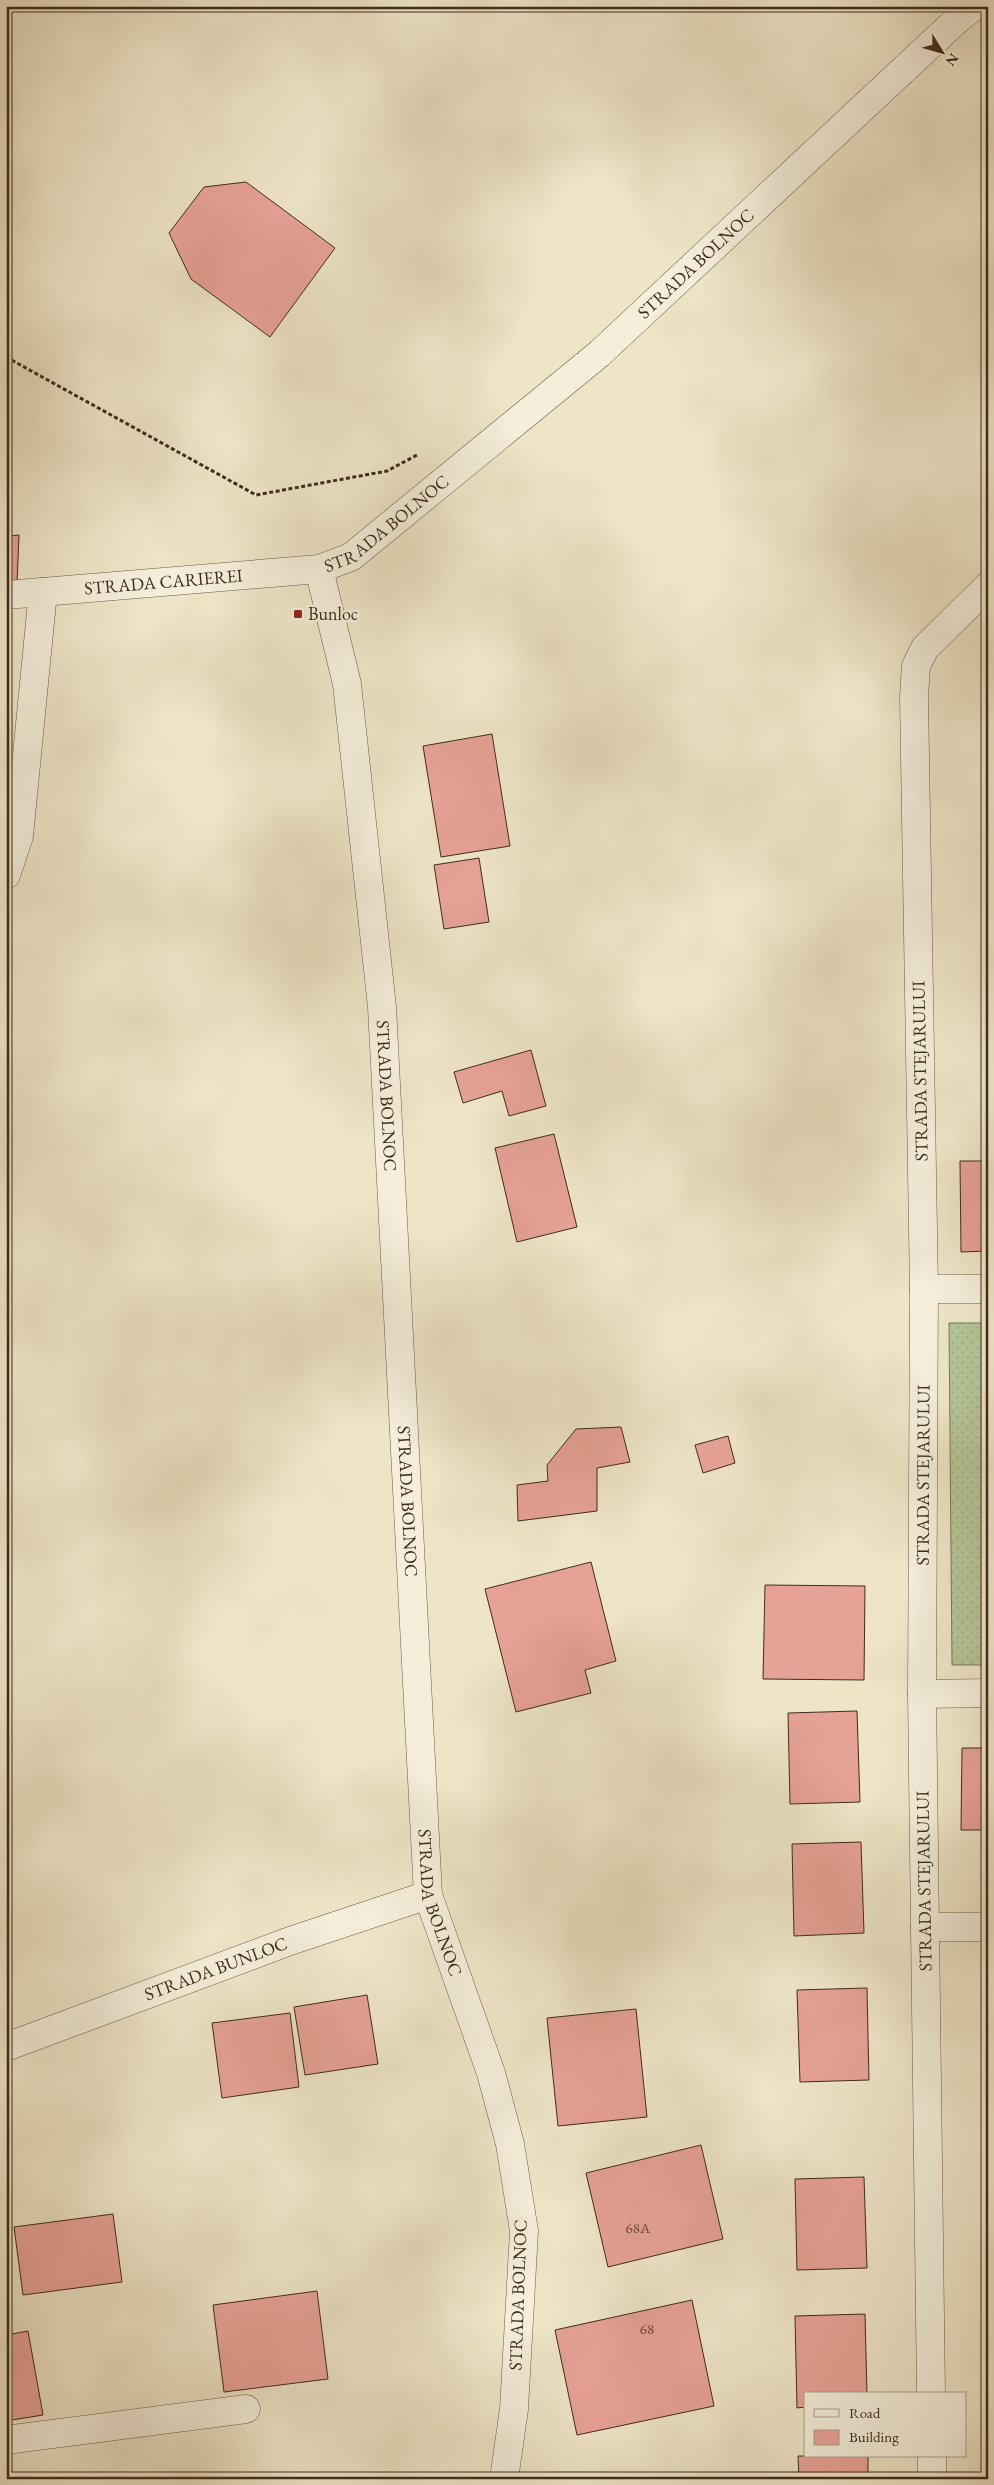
<svg xmlns="http://www.w3.org/2000/svg" width="994" height="2485" font-family="'EB Garamond',serif">
	<defs>
		<pattern id="grass-dots" width="8" height="8" patternUnits="userSpaceOnUse" patternTransform="scale(1.25)"><rect width="8" height="8" fill="#b6c597"/><path d="M2 2h.1M6 6h.1" fill="none" stroke="#9ea982" stroke-width="1.8" stroke-linecap="round"/></pattern>
	</defs>
	<rect width="100%" height="100%" fill="#eee5c7"/>
	<filter id="stains"><feTurbulence type="fractalNoise" baseFrequency=".004" numOctaves="4"/><feColorMatrix values="0 0 0 0 .2 0 0 0 0 .09 0 0 0 0 .02 0 0 0 .5 -.17"/></filter>
	<radialGradient id="worn" r=".72"><stop offset=".6" stop-color="#630" stop-opacity="0"/><stop offset="1" stop-color="#630" stop-opacity=".3"/></radialGradient>
	<path fill="url(#grass-dots)" stroke="#7a785a" d="M 949,1323 L 988,1323 L 988,1665 L 952,1665 Z"/>
	<path fill="#e7a296" stroke="#3f2c1c" d="M 246,182 L 335,248 L 270,337 L 191,279 L 169,233 L 204,187 Z
		M 19,535 L 17,583 L 6,583 L 6,536 Z
		M 492,734 L 510,846 L 441,857 L 423,746 Z
		M 988,810 L 988,947 L 983,947 Z
		M 479,858 L 489,922 L 444,929 L 434,865 Z
		M 984,955 L 988,955 L 988,1038 L 983,1038 Z
		M 531,1050 L 546,1106 L 509,1116 L 502,1091 L 463,1103 L 454,1072 Z
		M 554,1134 L 577,1227 L 517,1242 L 495,1148 Z
		M 960,1161 L 988,1161 L 988,1251 L 961,1252 Z
		M 621,1427 L 630,1462 L 597,1468 L 597,1511 L 518,1521 L 517,1485 L 548,1481 L 547,1465 L 576,1429 Z
		M 728,1436 L 735,1463 L 703,1473 L 695,1445 Z
		M 591,1562 L 616,1661 L 585,1670 L 591,1693 L 516,1712 L 485,1589 Z
		M 765,1585 L 865,1586 L 864,1680 L 763,1679 Z
		M 857,1711 L 860,1802 L 790,1804 L 788,1713 Z
		M 962,1748 L 988,1748 L 988,1830 L 961,1830 Z
		M 861,1842 L 864,1933 L 794,1936 L 792,1844 Z
		M 867,1988 L 869,2080 L 800,2082 L 797,1990 Z
		M 367,1995 L 378,2064 L 305,2075 L 294,2007 Z
		M 636,2009 L 647,2117 L 558,2126 L 547,2018 Z
		M 290,2013 L 299,2087 L 222,2098 L 212,2023 Z
		M 701,2145 L 723,2239 L 608,2267 L 586,2173 Z
		M 864,2177 L 867,2268 L 797,2270 L 795,2179 Z
		M 113,2214 L 122,2282 L 23,2295 L 14,2227 Z
		M 317,2291 L 328,2379 L 224,2392 L 213,2305 Z
		M 692,2300 L 714,2406 L 577,2435 L 555,2330 Z
		M 865,2314 L 867,2394 L 805,2394 L 805,2407 L 797,2408 L 795,2316 Z
		M 28,2331 L 43,2415 L 6,2421 L 6,2335 Z
		M 798,2456 L 868,2456 L 868,2479 L 799,2479 Z"/>
	<g fill="none" stroke-linecap="round" stroke-linejoin="round">
		<defs>
			<g id="minor">
				<path id="s1" d="M 319,569 L 347,684 L 382,1007 L 428,1895 L 491,2073 L 510,2144 L 524,2231 L 514,2409 L 504,2479"/>
				<path id="s2" d="M 6,595 L 319,569 L 351,557 L 599,354 L 959,18 L 975,6"/>
				<path d="M 6,875 L 19,836 L 43,592"/>
				<path d="M 924,1289 L 988,1289"/>
				<path d="M 922,1694 L 988,1693"/>
				<path d="M 925,1927 L 988,1927"/>
				<path id="s3" d="M 6,2047 L 290,1941 L 428,1895"/>
				<path id="s4" d="M 931,2394 L 922,1694 L 924,1289 L 914,697 L 916,666 L 925,648 L 988,586"/>
				<path d="M 6,2440 L 246,2409"/>
				<path d="M 932,2456 L 932,2479"/>
			</g>
		</defs>
		<use href="#minor" stroke="#6b5a47" stroke-width="29"/>
		<path stroke="#3f2c1c" stroke-width="3" stroke-dasharray="4 2.5" stroke-linecap="butt" d="M 6,357 L 256,495 L 387,471 L 417,455"/>
		<use href="#minor" stroke="#f4eedb" stroke-width="28"/>
	</g>
	<rect fill="#8f2418" stroke="#f4eedb" stroke-width="2" x="293" y="609" width="10" height="10" rx="2.5"/>
	<g text-anchor="middle" stroke-width="4.5" stroke-linejoin="round" paint-order="stroke">
		<g font-size="15" fill="#694a3a">
			<text x="638" y="2233">68A</text>
			<text x="647" y="2334">68</text>
		</g>
		<g font-size="18" fill="#3f2c1c" stroke="#f4eedb">
			<text dy="6" stroke="none"><textPath href="#s2" startOffset="801">STRADA BOLNOC</textPath></text>
			<text dy="6" stroke="none"><textPath href="#s2" startOffset="396">STRADA BOLNOC</textPath></text>
			<text dy="6" stroke="none"><textPath href="#s2" startOffset="158">STRADA CARIEREI</textPath></text>
			<text transform="translate(920 1071) rotate(-91)" y="6">STRADA STEJARULUI</text>
			<text dy="6" stroke="none"><textPath href="#s1" startOffset="532">STRADA BOLNOC</textPath></text>
			<text dy="6" stroke="none"><textPath href="#s4" startOffset="919">STRADA STEJARULUI</textPath></text>
			<text dy="6" stroke="none"><textPath href="#s1" startOffset="938">STRADA BOLNOC</textPath></text>
			<text transform="translate(924 1881) rotate(-91)" y="6">STRADA STEJARULUI</text>
			<text dy="6" stroke="none"><textPath href="#s1" startOffset="1342">STRADA BOLNOC</textPath></text>
			<text dy="6" stroke="none"><textPath href="#s3" startOffset="224">STRADA BUNLOC</textPath></text>
			<text transform="translate(518 2295) rotate(-88)" y="6">STRADA BOLNOC</text>
		</g>
		<g font-size="18" fill="#3f2c1c" stroke="#f4eedb" text-anchor="start">
			<text x="308" y="620">Bunloc</text>
		</g>
	</g>
	<rect width="994" height="2485" fill="none" stroke="#eee5c7" stroke-width="25"/>
	<rect x="8" y="8" width="979" height="2470" fill="none" stroke="#3f2c1c" stroke-width="2.5"/>
	<rect x="12" y="12" width="969" height="2460" fill="none" stroke="#3f2c1c"/>
	<rect x="804" y="2392" width="162" height="65" fill="#f4eedb" stroke="#aca08f"/>
	<rect x="814" y="2409" width="25" height="8" fill="#f4eedb" stroke="#aca08f"/>
	<text x="849" y="2418" font-size="15" fill="#3f2c1c">Road</text>
	<rect x="814" y="2430" width="25" height="15" fill="#e7a296" stroke="#aca08f"/>
	<text x="849" y="2442" font-size="15" fill="#3f2c1c">Building</text>
	<g transform="translate(942 52) rotate(127)" stroke="#f4eedb" stroke-width="4" paint-order="stroke">
	<path d="M0-4L9 19L0 12L-9 19Z" fill="#3f2c1c"/>
	<text y="-8" font-size="14" font-weight="bold" text-anchor="middle" fill="#3f2c1c">N</text>
	</g>
	<rect width="100%" height="100%" filter="url(#stains)"/>
	<rect width="100%" height="100%" fill="url(#worn)"/>
</svg>
